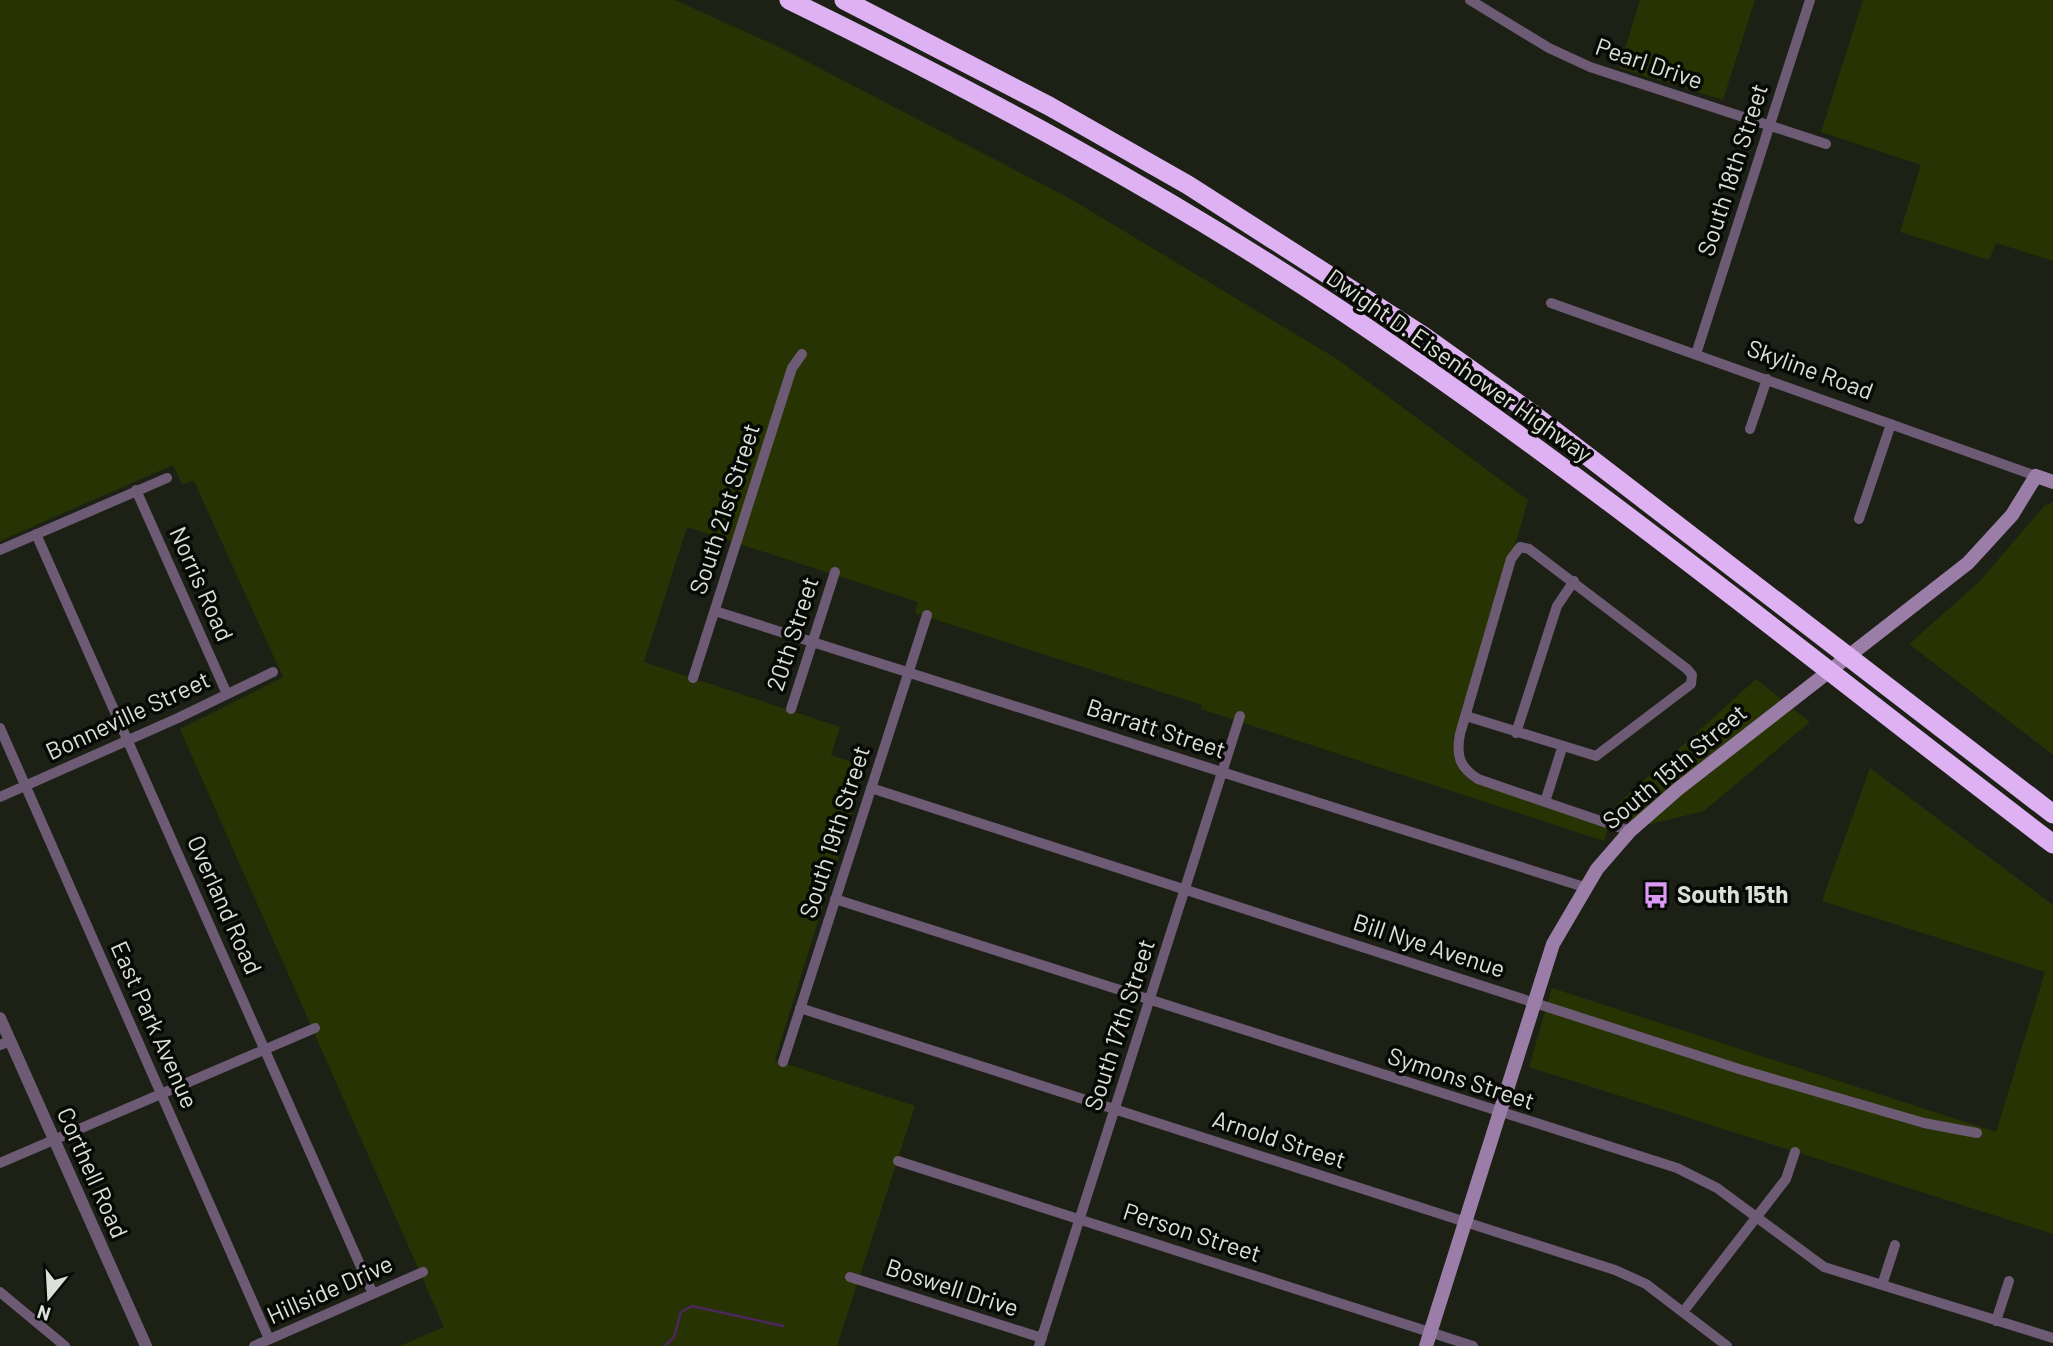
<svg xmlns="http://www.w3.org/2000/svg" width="2053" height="1346" font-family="Barlow,sans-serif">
	<rect width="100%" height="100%" fill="#1c2015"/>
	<path fill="#273302" d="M 0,0 L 675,0 L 777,46 L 1069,198 L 1337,359 L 1528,500 L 1457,748 L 1469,773 L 1602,818 L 1756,679 L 1810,722 L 1704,811 L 1651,824 L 1610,819 L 1604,841 L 1201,709 L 1202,705 L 915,613 L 918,602 L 687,527 L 644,662 L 840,727 L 831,755 L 866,767 L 775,1060 L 915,1106 L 837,1346 L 400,1346 L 444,1327 L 180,729 L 283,677 L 194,481 L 182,484 L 173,465 L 0,541 Z
		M 1640,0 L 1755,0 L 1723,100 L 1619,68 Z
		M 1863,0 L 2053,0 L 2053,261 L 1996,243 L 1989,260 L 1900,232 L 1921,165 L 1821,132 Z
		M 2053,502 L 2053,755 L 1909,644 L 1979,582 L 2044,506 Z
		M 1870,768 L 2053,905 L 2053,1234 L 1529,1067 L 1552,988 L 1996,1132 L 2045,972 L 1822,901 Z"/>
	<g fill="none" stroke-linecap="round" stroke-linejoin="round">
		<path stroke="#4d265d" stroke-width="2.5" d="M 665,1346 L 674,1337 L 681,1312 L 692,1306 L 783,1326"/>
		<path stroke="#6d5b75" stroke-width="10" d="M 1470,0 L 1549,48 L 1590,67 L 1826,144
			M 1551,303 L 2036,476
			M 1696,354 L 1810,0
			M 1750,429 L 1767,379
			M 136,490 L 227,694
			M 1859,519 L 1891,424
			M 36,534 L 373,1294
			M 0,550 L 167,478
			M 715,611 L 1584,887
			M 693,678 L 792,368 L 802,354
			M 791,709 L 835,572
			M 1466,716 L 1596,756 L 1691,684 L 1692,675 L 1687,669 L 1529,549 L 1520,547 L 1511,559 L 1460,734 C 1456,755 1459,767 1478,779 L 1630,831
			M 0,728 L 269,1339
			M 1516,733 L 1557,606 L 1574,581
			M 871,788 L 1739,1069 L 1924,1123 L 1977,1133
			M 0,797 L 178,718 L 273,672
			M 1545,802 L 1562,748
			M 835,899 L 1677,1168 L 1717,1188 L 1824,1267 L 2053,1338
			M 800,1008 L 1615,1270 L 1646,1284 L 1727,1346
			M 0,1045 L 10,1041
			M 783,1062 L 927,615
			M 898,1161 L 1473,1346
			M 0,1163 L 315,1028
			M 850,1277 L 1042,1338
			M 1882,1285 L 1895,1245
			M 0,1292 L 65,1346
			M 1683,1312 L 1786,1179 L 1795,1152
			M 1996,1321 L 2009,1281
			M 254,1346 L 423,1272
			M 1039,1346 L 1240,716"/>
		<path stroke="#6d5b75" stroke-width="12" d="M 0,1018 L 146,1346"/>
		<path stroke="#9b7ea8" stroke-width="14" d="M 1426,1346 L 1553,944 L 1597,869 L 1630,831 L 1678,789 L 1968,563 L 2012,515 L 2036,476 L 2053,482"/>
		<path stroke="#deb1f3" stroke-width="19" d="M 789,0 C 977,92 1162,191 1336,307 C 1584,473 1816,663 2053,844
			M 844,0 L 1049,106 L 1188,185 L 1422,335 L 1534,415 L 2053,814"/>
	</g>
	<defs>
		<symbol id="bus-bare" viewBox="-9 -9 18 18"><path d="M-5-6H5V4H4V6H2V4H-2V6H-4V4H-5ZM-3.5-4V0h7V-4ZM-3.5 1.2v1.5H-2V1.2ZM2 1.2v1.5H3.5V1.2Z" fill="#da9af6" stroke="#070905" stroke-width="2.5" paint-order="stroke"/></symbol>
	</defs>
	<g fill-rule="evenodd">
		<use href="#bus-bare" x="1637" y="876" width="38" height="38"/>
	</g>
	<g text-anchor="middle" stroke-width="7" stroke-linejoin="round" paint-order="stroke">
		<g font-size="24" fill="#dde0d8" stroke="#070905">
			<text transform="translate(1649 64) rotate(19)" y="8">Pearl Drive</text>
			<text transform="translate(1733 170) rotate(-72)" y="8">South 18th Street</text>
			<text transform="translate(1459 366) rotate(35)" y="8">Dwight D. Eisenhower Highway</text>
			<text transform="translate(1810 370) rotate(20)" y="8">Skyline Road</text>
			<text transform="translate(725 509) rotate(-72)" y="8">South 21st Street</text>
			<text transform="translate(201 584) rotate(66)" y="8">Norris Road</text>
			<text transform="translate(793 634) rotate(-72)" y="8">20th Street</text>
			<text transform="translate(128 716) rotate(-25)" y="8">Bonneville Street</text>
			<text transform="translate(1156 729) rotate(18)" y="8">Barratt Street</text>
			<text transform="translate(1675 767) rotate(-40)" y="8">South 15th Street</text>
			<text transform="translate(835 832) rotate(-72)" y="8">South 19th Street</text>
			<text transform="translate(224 905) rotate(66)" y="8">Overland Road</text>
			<text transform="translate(1429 946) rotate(18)" y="8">Bill Nye Avenue</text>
			<text transform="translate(154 1025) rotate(66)" y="8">East Park Avenue</text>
			<text transform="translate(1120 1025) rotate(-72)" y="8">South 17th Street</text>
			<text transform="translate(1461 1079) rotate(18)" y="8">Symons Street</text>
			<text transform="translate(1279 1140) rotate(18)" y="8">Arnold Street</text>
			<text transform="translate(92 1173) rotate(66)" y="8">Corthell Road</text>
			<text transform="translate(1192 1233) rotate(18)" y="8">Person Street</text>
			<text transform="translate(952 1288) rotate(18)" y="8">Boswell Drive</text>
			<text transform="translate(330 1290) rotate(-24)" y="8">Hillside Drive</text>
		</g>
		<g font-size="24" font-weight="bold" fill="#dde0d8" stroke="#070905" text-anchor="start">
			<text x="1677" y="903">South 15th</text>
		</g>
	</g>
	<g transform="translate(49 1297) rotate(198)" stroke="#070905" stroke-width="5" paint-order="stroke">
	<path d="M0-5L12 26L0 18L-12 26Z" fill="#dde0d8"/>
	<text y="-10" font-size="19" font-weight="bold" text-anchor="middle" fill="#dde0d8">N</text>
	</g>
</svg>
